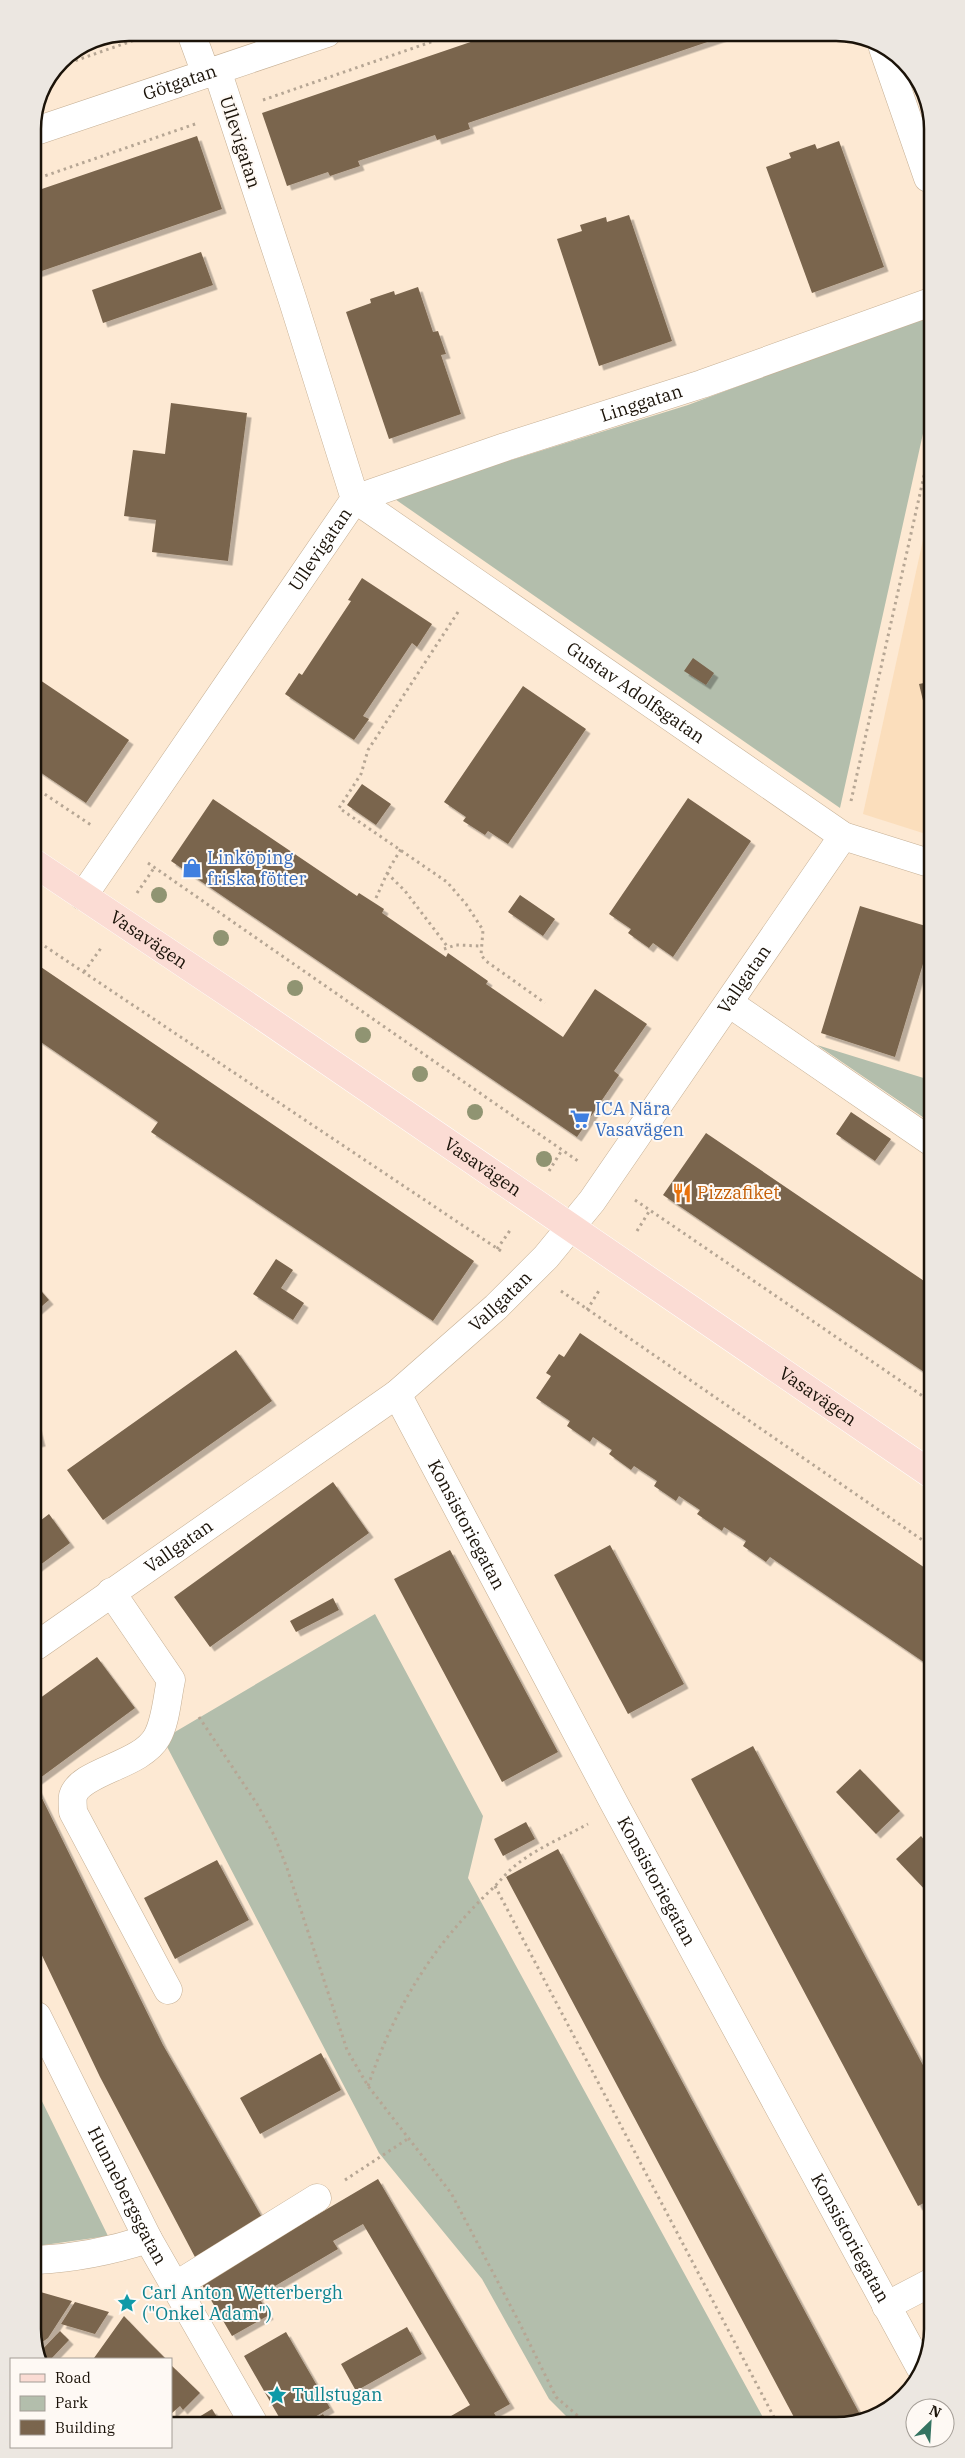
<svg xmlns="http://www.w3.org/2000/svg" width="965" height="2458" font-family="'IBM Plex Serif',serif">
	<defs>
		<filter id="shadow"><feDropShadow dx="4.5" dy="4.5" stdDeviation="0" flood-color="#0004"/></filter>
	</defs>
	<rect width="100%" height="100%" fill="#fde9d3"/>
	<path fill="#fbdebc" d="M 928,517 L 929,835 L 863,814 Z"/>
	<path fill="#b3beac" d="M 928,315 L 928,411 L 840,808 L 392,497 L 688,405 Z
		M 817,1045 L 930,1080 L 930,1122 Z
		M 375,1614 L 483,1816 L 468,1878 L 765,2421 L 572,2422 L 549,2399 L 482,2279 L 379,2153 L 163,1739 Z
		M 37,2091 L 108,2236 L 37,2246 Z"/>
	<path fill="#7a654d" filter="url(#shadow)" d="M 497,33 L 734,33 L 468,123 L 470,129 L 437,140 L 435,135 L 358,161 L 360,166 L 330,176 L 328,172 L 287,186 L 262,113 Z
		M 197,136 L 222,209 L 33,274 L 33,192 Z
		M 839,141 L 884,267 L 812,293 L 766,167 L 791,158 L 789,153 L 815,144 L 817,149 Z
		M 629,215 L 672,341 L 599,366 L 557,239 L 582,231 L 580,225 L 606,217 L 607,222 Z
		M 201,252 L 213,285 L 103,323 L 92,290 Z
		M 418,287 L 433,332 L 438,331 L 446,354 L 441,355 L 461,414 L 389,439 L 346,312 L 371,303 L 370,299 L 394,291 L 395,295 Z
		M 171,403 L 247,413 L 228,561 L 152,552 L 156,520 L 124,516 L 133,450 L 165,454 Z
		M 362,578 L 432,624 L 417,647 L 412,643 L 363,716 L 369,719 L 354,740 L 285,694 L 299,673 L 302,675 L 351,601 L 348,600 Z
		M 693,658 L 714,673 L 706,685 L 684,671 Z
		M 34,676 L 129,740 L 86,803 L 34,768 Z
		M 929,682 L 929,720 L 928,721 L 919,684 Z
		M 523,686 L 586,729 L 508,844 L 488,831 L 485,835 L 463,821 L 466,817 L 444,802 Z
		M 362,784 L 391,804 L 376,825 L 347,805 Z
		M 688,798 L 751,841 L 673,957 L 653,943 L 649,948 L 628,933 L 631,929 L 609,914 Z
		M 213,799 L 357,896 L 359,893 L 384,909 L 382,913 L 446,957 L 448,953 L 488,981 L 486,984 L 563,1037 L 595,989 L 647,1024 L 614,1071 L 619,1075 L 577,1137 L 171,861 Z
		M 520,895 L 555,919 L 543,936 L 508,912 Z
		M 860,906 L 929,927 L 929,944 L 895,1057 L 821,1033 Z
		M 35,963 L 474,1261 L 433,1321 L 151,1132 L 158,1122 L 35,1038 Z
		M 851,1112 L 891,1139 L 875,1161 L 836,1134 Z
		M 706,1133 L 930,1285 L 930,1376 L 663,1195 Z
		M 276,1259 L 293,1270 L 281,1288 L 304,1303 L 293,1320 L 253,1294 Z
		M 35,1284 L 49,1300 L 35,1312 Z
		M 580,1333 L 931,1572 L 931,1667 L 770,1557 L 766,1562 L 743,1546 L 746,1541 L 724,1527 L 722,1531 L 697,1514 L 700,1510 L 679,1496 L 676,1501 L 654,1486 L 657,1481 L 634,1466 L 631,1470 L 609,1454 L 612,1450 L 593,1437 L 590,1442 L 567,1426 L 570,1421 L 536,1398 L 551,1376 L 546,1373 L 559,1354 L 564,1357 Z
		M 236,1350 L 272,1401 L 103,1520 L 67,1470 Z
		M 36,1422 L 41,1442 L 36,1443 Z
		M 333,1482 L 369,1533 L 210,1647 L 174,1597 Z
		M 49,1514 L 70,1543 L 36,1568 L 36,1524 Z
		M 610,1545 L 684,1684 L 628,1714 L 554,1575 Z
		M 450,1550 L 558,1752 L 502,1782 L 394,1579 Z
		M 333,1598 L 339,1610 L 296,1632 L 290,1621 Z
		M 97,1657 L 135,1708 L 36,1781 L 36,1701 Z
		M 753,1746 L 932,2082 L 932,2199 L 918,2206 L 691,1779 Z
		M 860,1769 L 900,1811 L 876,1834 L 836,1792 Z
		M 36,1786 L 163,2045 L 263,2219 L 196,2259 L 100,2077 L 37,1945 Z
		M 526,1822 L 535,1839 L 503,1856 L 494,1839 Z
		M 921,1836 L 931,1848 L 932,1897 L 896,1859 Z
		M 558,1849 L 724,2160 L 863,2420 L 796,2421 L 506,1877 Z
		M 217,1860 L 249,1920 L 175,1959 L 144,1898 Z
		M 321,2053 L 341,2090 L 260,2134 L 240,2098 Z
		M 378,2179 L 510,2404 L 494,2413 L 500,2423 L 439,2423 L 470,2405 L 363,2224 L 333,2241 L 338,2249 L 258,2296 L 269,2315 L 232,2336 L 201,2283 Z
		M 37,2291 L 72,2301 L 48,2338 L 38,2345 Z
		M 75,2302 L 109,2312 L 95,2334 L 61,2324 Z
		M 124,2316 L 146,2339 L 166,2359 L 96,2359 L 94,2358 Z
		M 407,2327 L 422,2354 L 356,2391 L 341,2364 Z
		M 60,2331 L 69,2340 L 51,2359 L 41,2359 L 38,2354 Z
		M 286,2332 L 330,2408 L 303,2424 L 283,2424 L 244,2356 Z
		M 171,2365 L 200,2393 L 183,2410 L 180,2406 L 171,2414 Z
		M 212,2409 L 222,2425 L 186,2425 Z
		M 323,2414 L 329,2424 L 306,2424 Z
		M 542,2416 L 546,2423 L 531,2423 Z"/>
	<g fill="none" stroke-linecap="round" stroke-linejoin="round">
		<defs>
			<g id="minor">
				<path d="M 191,33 L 206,74"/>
				<path d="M 883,48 L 928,178"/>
				<path id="s1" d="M 33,132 L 327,33"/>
				<path id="s2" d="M 355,499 L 843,836 L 929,863"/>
				<path id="s3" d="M 355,499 L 505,447 L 702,384 L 928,303"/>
				<path id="s4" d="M 83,896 L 355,499 L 292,298 L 217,70"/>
				<path d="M 729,1003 L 930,1141"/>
				<path id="s5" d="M 397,1394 L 614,1803 L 920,2367"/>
				<path d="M 111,1592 L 171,1680 C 167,1698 166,1721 157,1737 C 141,1766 80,1771 73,1796 C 72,1801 73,1807 73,1812 L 168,1990"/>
				<path id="s6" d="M 36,1646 L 397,1394 L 496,1307 L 546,1257 L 592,1201 L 843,836"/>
				<path id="s7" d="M 37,2016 L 148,2239 L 254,2424"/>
				<path d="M 37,2260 C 76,2258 111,2251 148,2239"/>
				<path d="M 175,2286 L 317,2198"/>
				<path d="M 886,2306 L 932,2282"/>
			</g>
			<g id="major">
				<path id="s8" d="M 34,863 L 233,996 L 931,1474"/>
			</g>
		</defs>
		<use href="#minor" stroke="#c6b095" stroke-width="29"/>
		<use href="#major" stroke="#fff" stroke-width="29"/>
		<path stroke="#b6a694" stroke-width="3" stroke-dasharray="2.5 4" stroke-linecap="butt" d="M 57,67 L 155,33
			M 263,100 L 457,33
			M 33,180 L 198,123
			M 458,612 L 368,750 L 361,774 L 339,808 L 447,882 L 466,904 L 483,930 L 481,955 L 486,961 L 545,1003
			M 34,787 L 91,825
			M 851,801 L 928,458
			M 148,863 L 578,1161
			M 387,873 L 405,891 L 447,946
			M 137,893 L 154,868
			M 376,898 L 389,869 L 401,849
			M 34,939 L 504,1253
			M 444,949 L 456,945 L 481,946
			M 84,972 L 101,948
			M 549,1171 L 562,1150
			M 635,1200 L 930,1401
			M 637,1231 L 650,1210
			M 497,1249 L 511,1229
			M 561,1291 L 931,1546
			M 587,1310 L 600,1289
			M 199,1717 L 257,1804 L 274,1835 L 287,1868 L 347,2050 L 368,2086 L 451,2193 L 519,2322 L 556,2397 L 585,2422
			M 495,1886 L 776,2421
			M 368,2086 C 396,2005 432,1946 494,1887 C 501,1880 508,1871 516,1865 C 537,1848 564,1837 588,1824
			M 345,2180 L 409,2138"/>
		<use href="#minor" stroke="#fff" stroke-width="28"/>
		<use href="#major" stroke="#fbdcd4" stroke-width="28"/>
	</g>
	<g fill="#909472">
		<circle cx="159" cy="895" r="8"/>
		<circle cx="221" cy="938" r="8"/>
		<circle cx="295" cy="988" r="8"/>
		<circle cx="363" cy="1035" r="8"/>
		<circle cx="420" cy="1074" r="8"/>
		<circle cx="475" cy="1112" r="8"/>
		<circle cx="544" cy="1159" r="8"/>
	</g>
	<defs>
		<symbol id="shop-bare" viewBox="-9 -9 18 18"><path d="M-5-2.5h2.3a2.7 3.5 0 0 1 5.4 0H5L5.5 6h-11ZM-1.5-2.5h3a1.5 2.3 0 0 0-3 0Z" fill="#3f7fe0" stroke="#fef9f4" stroke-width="2.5" paint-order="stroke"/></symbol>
		<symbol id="supermarket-bare" viewBox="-9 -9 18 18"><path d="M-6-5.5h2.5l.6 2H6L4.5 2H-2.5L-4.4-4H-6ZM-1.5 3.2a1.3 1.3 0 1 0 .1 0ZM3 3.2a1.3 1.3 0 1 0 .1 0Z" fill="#3f7fe0" stroke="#fef9f4" stroke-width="2.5" paint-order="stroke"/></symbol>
		<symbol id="restaurant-bare" viewBox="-9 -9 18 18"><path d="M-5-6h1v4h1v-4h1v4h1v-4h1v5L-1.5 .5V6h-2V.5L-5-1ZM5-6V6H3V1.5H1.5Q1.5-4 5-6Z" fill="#e8710a" stroke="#fef9f4" stroke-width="2.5" paint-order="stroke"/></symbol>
		<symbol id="sight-bare" viewBox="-9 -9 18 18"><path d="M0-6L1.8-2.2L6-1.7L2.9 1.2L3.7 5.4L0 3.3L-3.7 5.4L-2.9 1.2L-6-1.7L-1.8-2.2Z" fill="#0f9aa8" stroke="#fef9f4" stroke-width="2.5" paint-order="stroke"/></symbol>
	</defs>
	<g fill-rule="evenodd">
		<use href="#shop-bare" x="178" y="854" width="28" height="28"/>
		<use href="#supermarket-bare" x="566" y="1105" width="28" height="28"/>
		<use href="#restaurant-bare" x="668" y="1179" width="28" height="28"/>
		<use href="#sight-bare" x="113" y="2289" width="28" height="28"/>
		<use href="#sight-bare" x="263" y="2381" width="28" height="28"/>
	</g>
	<g text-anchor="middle" stroke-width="4" stroke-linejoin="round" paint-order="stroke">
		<g font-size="18" fill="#1b1309" stroke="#fef9f4">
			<text dy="6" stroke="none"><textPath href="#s1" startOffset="155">Götgatan</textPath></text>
			<text transform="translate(240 142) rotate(72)" y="6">Ullevigatan</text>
			<text dy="6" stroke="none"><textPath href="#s3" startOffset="302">Linggatan</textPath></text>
			<text dy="6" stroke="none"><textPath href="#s4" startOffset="420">Ullevigatan</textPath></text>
			<text dy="6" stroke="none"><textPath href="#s2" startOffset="341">Gustav Adolfsgatan</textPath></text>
			<text dy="6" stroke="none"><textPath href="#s8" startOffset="138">Vasavägen</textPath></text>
			<text dy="6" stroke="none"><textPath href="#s6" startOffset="984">Vallgatan</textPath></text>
			<text dy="6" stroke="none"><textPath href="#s8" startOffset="542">Vasavägen</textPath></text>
			<text dy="6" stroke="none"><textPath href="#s6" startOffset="579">Vallgatan</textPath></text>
			<text dy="6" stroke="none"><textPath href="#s8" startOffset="948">Vasavägen</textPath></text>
			<text dy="6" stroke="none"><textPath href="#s5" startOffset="148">Konsistoriegatan</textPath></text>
			<text dy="6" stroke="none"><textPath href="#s6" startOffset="174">Vallgatan</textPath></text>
			<text dy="6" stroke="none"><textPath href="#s5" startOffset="552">Konsistoriegatan</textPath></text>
			<text dy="6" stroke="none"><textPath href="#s7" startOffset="201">Hunnebergsgatan</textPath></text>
			<text dy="6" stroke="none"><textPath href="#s5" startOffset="958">Konsistoriegatan</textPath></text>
		</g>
		<g font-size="18" fill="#366cbe" stroke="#fef9f4" text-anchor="start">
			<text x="207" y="864">Linköping<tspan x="207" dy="21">friska fötter</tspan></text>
			<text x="595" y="1115">ICA Nära<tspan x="595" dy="21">Vasavägen</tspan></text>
		</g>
		<g font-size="18" fill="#c56008" stroke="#fef9f4" text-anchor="start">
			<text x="697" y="1199">Pizzafiket</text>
		</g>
		<g font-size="18" fill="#0d838f" stroke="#fef9f4" text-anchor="start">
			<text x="142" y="2299">Carl Anton Wetterbergh<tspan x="142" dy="21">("Onkel Adam")</tspan></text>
			<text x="292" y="2401">Tullstugan</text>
		</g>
	</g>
	<path d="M0 0H965V2458H0ZM129 41H836A88 88 0 0 1 924 129V2329A88 88 0 0 1 836 2417H129A88 88 0 0 1 41 2329V129A88 88 0 0 1 129 41Z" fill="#ece7e1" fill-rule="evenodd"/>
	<path fill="none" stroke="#1b1309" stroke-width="2.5" d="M129 41H836A88 88 0 0 1 924 129V2329A88 88 0 0 1 836 2417H129A88 88 0 0 1 41 2329V129A88 88 0 0 1 129 41Z"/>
	<rect x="10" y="2358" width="162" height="90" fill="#fef9f4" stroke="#a39d96"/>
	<rect x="20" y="2374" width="25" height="8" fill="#fbdcd4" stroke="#a39d96"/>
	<text x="55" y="2383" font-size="15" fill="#1b1309">Road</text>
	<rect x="20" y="2396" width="25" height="15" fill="#b3beac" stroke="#a39d96"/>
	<text x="55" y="2408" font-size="15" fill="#1b1309">Park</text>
	<rect x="20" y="2420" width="25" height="15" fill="#7a654d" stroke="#a39d96"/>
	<text x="55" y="2433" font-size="15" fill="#1b1309">Building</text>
	<g transform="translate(930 2423) rotate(25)"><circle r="24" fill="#fef9f4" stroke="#a39d96"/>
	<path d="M0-4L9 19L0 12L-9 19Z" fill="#357462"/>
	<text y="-8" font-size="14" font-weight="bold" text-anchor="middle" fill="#1b1309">N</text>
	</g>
</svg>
